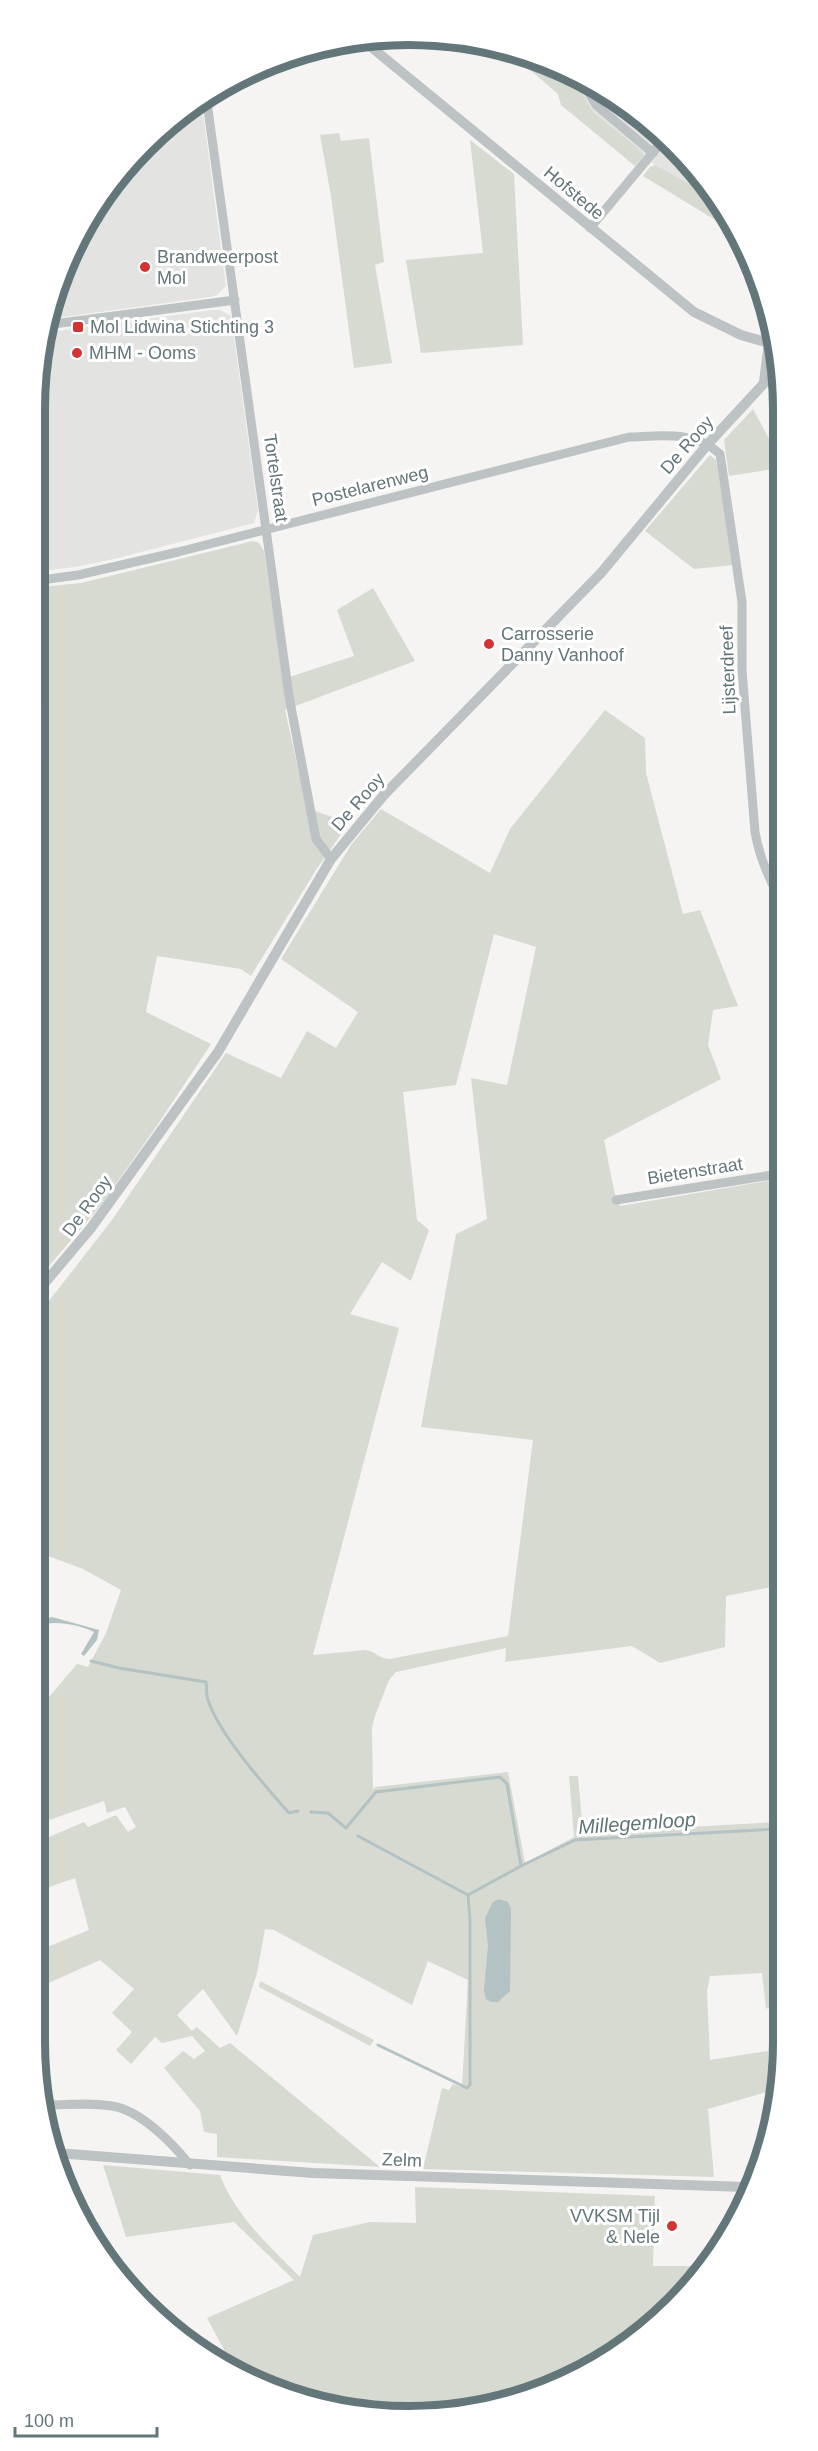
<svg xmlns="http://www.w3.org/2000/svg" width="818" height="2451" font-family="Helvetica,sans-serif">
	<rect width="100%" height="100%" fill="#f5f4f2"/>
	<path fill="#e3e4e2" d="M 575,76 L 596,85 L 674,144 L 710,195 L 655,165 L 593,112 Z
		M 201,98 L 226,286 L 217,295 L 210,297 L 49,319 L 98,201 Z
		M 213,310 L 220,310 L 231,316 L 258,510 L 254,523 L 114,559 L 75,567 L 41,571 L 43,333 Z"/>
	<path fill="#d6dad1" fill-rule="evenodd" d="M 508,51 L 556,69 L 582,92 L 593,112 L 641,151 L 644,156 L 635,166 L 561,105 L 558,94 Z
		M 339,133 L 341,141 L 369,138 L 384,262 L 375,265 L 392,363 L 354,368 L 331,196 L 320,135 Z
		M 470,140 L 514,174 L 523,345 L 421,353 L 406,260 L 483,253 Z
		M 655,165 L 710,195 L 722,212 L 717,221 L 643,176 L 650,167 Z
		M 753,409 L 773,446 L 780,445 L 780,468 L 729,476 L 724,440 Z
		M 710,455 L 716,460 L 734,565 L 694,569 L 645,531 Z
		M 253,541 L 259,543 L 264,551 L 283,679 L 354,656 L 337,610 L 373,588 L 415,661 L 285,710 L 307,808 L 349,823 L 316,870 L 251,976 L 241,969 L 157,956 L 146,1012 L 211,1044 L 158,1124 L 101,1205 L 38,1279 L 41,587 L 81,583 Z
		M 605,710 L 645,738 L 646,773 L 683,914 L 700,910 L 738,1006 L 713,1010 L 708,1045 L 721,1079 L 604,1140 L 615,1195 L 620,1206 L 778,1179 L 777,1586 L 726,1596 L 725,1647 L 660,1663 L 632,1646 L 505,1662 L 506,1648 L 396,1672 L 389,1680 L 375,1716 L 372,1728 L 373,1789 L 376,1787 L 508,1772 L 525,1863 L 574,1837 L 569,1776 L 578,1776 L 583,1833 L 777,1822 L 777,1974 L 773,1975 L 776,2003 L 766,2009 L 762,1973 L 710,1976 L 707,1991 L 710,2060 L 768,2051 L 770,2091 L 708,2109 L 714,2177 L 423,2169 L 442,2088 L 449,2090 L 453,2084 L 462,2087 L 468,1980 L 428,1961 L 412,2005 L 274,1930 L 265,1929 L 257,1973 L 237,2036 L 203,1989 L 177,2015 L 192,2031 L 197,2027 L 220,2048 L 230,2043 L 380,2167 L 217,2157 L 217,2134 L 204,2132 L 200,2111 L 164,2068 L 183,2051 L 194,2059 L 205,2051 L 192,2036 L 162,2043 L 155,2037 L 131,2064 L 116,2050 L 132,2032 L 112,2013 L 134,1989 L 100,1960 L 35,1989 L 35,1952 L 89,1930 L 75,1878 L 35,1892 L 35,1843 L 84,1822 L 88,1827 L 116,1815 L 128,1832 L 136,1827 L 125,1807 L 107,1813 L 104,1801 L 49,1820 L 36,1794 L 36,1718 L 37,1711 L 77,1664 L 88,1667 L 106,1633 L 121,1590 L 83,1569 L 43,1554 L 37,1555 L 38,1315 L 112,1220 L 226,1053 L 281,1078 L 307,1031 L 336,1048 L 358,1012 L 281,959 L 351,845 L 381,809 L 490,873 L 510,829 ZM 494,934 L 536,947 L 507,1085 L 471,1078 L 487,1219 L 456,1234 L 421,1427 L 533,1440 L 508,1636 L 390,1659 C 380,1659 375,1651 365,1650 L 313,1655 L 399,1328 L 350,1314 L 382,1262 L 411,1281 L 429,1230 L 417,1220 L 403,1092 L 456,1085 Z
		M 260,1981 L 374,2040 L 370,2046 L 259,1987 Z
		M 103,2165 L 220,2175 C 235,2215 270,2247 300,2277 L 313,2235 L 370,2222 L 416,2223 L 415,2187 L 655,2196 L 653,2266 L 704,2266 L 617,2353 L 506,2404 L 360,2413 L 243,2378 L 236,2372 L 207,2318 L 294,2280 L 234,2222 L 126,2237 Z"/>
	<path fill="#b3c2c3" d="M 52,1617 L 99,1630 L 97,1640 L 84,1656 L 81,1654 L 94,1632 C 77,1624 54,1620 36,1626 L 36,1622 Z
		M 499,1899 L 508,1902 L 511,1909 L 510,1991 L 498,2002 L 491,2002 L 486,1999 L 484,1991 L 488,1945 L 485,1918 L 493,1902 Z"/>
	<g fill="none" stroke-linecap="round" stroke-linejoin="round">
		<path stroke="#b3c2c3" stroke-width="3" d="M 91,1661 L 119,1668 L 206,1682 C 207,1688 206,1694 208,1700 C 219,1734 265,1786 289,1813 L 298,1811
			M 311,1812 L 328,1813 L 346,1828 L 376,1792 L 500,1777 L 507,1784 L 521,1866 L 575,1840 L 777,1829
			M 358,1836 L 468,1895 L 521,1866
			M 378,2045 L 467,2088 L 470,2085 L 470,1919 L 468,1895"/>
		<path stroke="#bdc2c4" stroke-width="9" d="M 588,81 L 585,87 L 596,105 L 653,153
			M 206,95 L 289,696 L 316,839 L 331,859
			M 590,228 L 665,138
			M 46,325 L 235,300
			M 41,580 L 78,575 L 178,552 L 629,437 C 660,436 695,430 720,454 L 742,602 L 742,670 L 755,832 C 759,856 767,875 779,897
			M 616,1200 L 778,1174
			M 47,2105 C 69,2105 96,2102 117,2107 C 144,2114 173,2144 190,2165"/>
		<path stroke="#bdc2c4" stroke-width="10" d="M 365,42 L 694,312 L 741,335 L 776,345
			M 764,382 L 769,343
			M 38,1291 L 91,1228 L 218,1052 L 331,859 L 383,796 L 601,573 L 707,445 L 780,366
			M 57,2153 L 313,2173 L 747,2187"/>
	</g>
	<g fill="#d43335" stroke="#fff" stroke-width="2">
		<circle cx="145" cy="267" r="6"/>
		<rect x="72" y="321" width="12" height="12" rx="3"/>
		<circle cx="77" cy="353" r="6"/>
		<circle cx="489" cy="644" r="6"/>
		<circle cx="672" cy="2226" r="6"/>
	</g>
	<g text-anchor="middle" stroke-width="6" stroke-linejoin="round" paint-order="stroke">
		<g font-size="18" fill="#63767a" stroke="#fff">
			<text transform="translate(574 193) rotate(40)" y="6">Hofstede</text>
			<text transform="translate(687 445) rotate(-49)" y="6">De Rooy</text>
			<text transform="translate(276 478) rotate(82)" y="6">Tortelstraat</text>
			<text transform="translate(370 486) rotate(-14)" y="6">Postelarenweg</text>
			<text transform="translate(728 670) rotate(-92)" y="6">Lijsterdreef</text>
			<text transform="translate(358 802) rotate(-49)" y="6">De Rooy</text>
			<text transform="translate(695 1171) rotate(-9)" y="6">Bietenstraat</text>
			<text transform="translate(87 1206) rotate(-54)" y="6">De Rooy</text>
			<text transform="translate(402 2160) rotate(2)" y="6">Zelm</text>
		</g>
		<g font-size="18" fill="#63767a" stroke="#fff" text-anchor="start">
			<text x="157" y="263">Brandweerpost<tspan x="157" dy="21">Mol</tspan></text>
			<text x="90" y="333">Mol Lidwina Stichting 3</text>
			<text x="89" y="359">MHM - Ooms</text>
			<text x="501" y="640">Carrosserie<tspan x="501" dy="21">Danny Vanhoof</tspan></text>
			<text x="660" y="2222" text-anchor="end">VVKSM Tijl<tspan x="660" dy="21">&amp; Nele</tspan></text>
		</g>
		<g font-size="20" font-style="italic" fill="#5e7676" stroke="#fff">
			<text transform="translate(637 1823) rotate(-4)" y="7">Millegemloop</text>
		</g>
	</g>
	<path d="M0 0H818V2451H0ZM409 45H409A364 364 0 0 1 773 409V2042A364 364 0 0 1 409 2406H409A364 364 0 0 1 45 2042V409A364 364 0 0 1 409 45Z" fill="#fff" fill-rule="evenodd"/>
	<path fill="none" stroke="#63767a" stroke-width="8" d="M409 45H409A364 364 0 0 1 773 409V2042A364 364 0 0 1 409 2406H409A364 364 0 0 1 45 2042V409A364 364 0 0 1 409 45Z"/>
	<path d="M15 2427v9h142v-9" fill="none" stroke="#63767a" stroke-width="3"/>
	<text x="24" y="2427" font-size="18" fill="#63767a" stroke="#ffffff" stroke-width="4.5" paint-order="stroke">100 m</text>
</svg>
